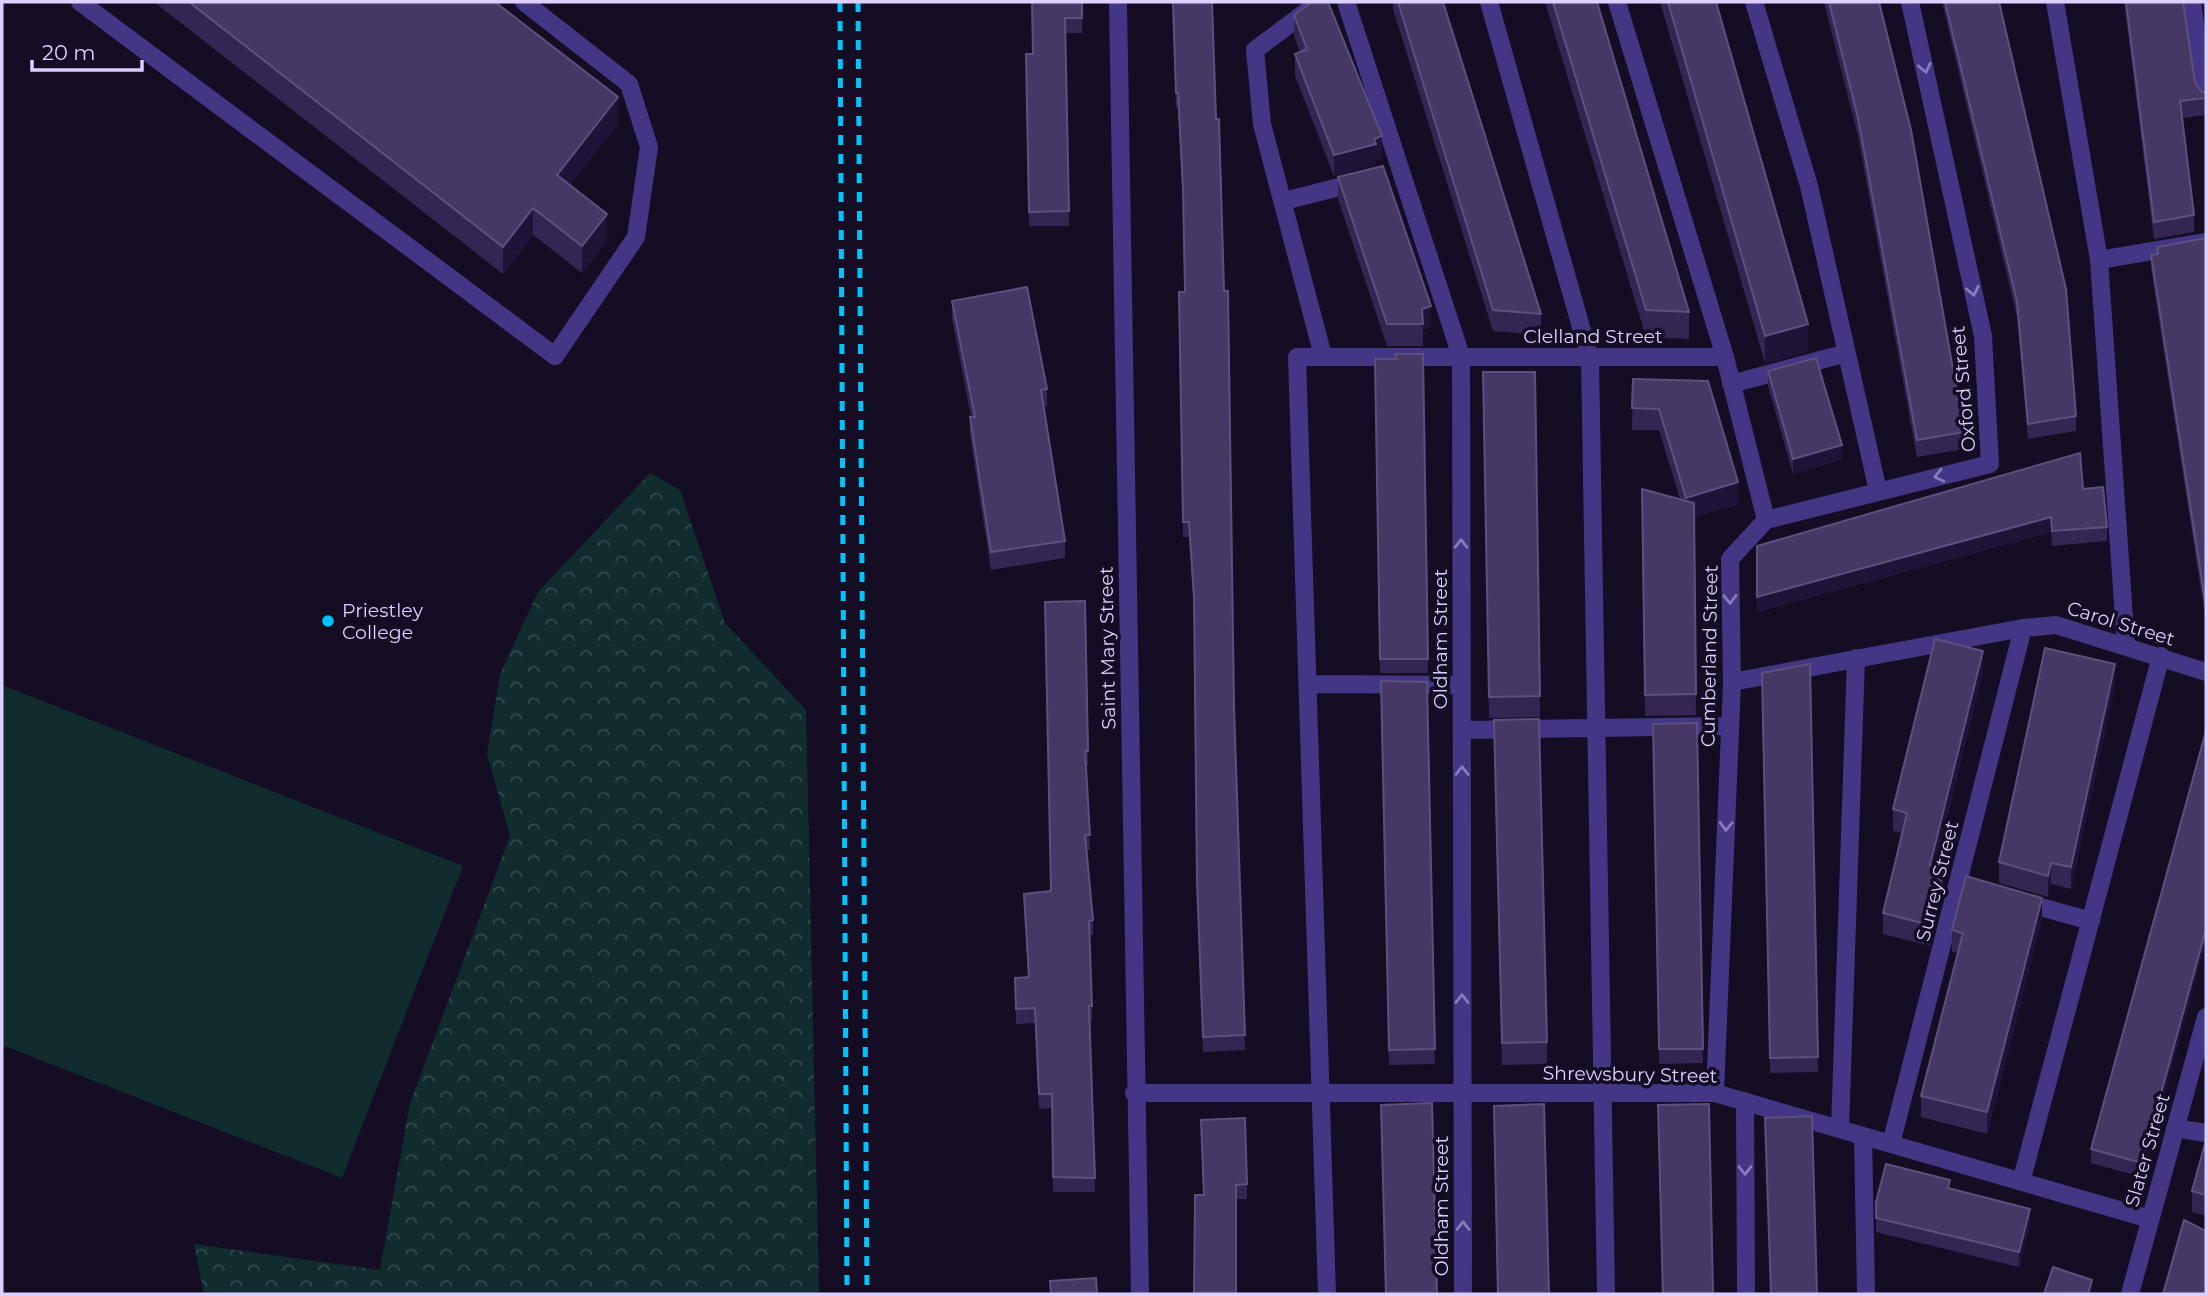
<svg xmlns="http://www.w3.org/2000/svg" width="2208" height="1296" font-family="Montserrat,sans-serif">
	<defs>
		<pattern id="forest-crowns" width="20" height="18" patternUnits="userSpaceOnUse" patternTransform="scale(1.75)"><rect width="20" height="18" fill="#102c2e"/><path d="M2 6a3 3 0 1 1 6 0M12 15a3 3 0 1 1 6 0" fill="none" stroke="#324a4d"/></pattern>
	</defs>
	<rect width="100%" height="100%" fill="#140d24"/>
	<path fill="url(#forest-crowns)" d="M 650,473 L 680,490 L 725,623 L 806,710 L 819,1294 L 204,1294 L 194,1244 L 380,1270 L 410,1103 L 510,836 L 487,754 L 500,674 L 538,592 Z"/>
	<path fill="#102c2e" d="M 2,685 L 463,866 L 342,1178 L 2,1045 Z"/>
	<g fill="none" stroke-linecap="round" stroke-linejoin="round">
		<path stroke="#433785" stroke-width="18" d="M 80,2 L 555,356 L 636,237 L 649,147 L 629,84 L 524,2
			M 1118,2 L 1140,1294
			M 1319,2 L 1255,50 L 1262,124 L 1323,356
			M 1346,2 L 1461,356 L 1463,1294
			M 1489,2 L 1590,359 L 1606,1294
			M 1617,2 L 1725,357 L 1766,520
			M 1754,2 L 1809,186 L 1878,491
			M 2055,2 L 2099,260 L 2126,646
			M 2192,2 L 2206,99
			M 1284,201 L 1359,182
			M 2099,260 L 2206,242
			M 1731,384 L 1847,353
			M 1766,520 L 1990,464 L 1983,336 L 1910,2
			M 1732,682 L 2023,628 L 2056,625 L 2206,672
			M 1308,684 L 1461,685
			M 1462,730 L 1730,726
			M 2019,901 L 2091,921
			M 1134,1093 L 1715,1093 L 2150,1219
			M 1715,1093 L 1732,682 L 1730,559 L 1766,520
			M 1745,1101 L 1746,1294
			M 2175,1128 L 2206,1133
			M 1840,1129 L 1856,658
			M 1863,1136 L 1866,1294
			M 1891,1144 L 2023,628
			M 2021,1182 L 2161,656
			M 1327,1294 L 1297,357 L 1725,357
			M 2130,1294 L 2206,1017"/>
		<path stroke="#00c4fb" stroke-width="5" stroke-dasharray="10 9" stroke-linecap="butt" d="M 840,2 L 847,1294
			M 858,2 L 867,1294"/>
	</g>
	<path fill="#342653" d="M 154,2 L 495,2 L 618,124 L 570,185 L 607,241 L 582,273 L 533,235 L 503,274 Z
		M 1032,2 L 1082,2 L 1082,33 L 1065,33 L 1069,226 L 1029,226 L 1026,54 L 1033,54 Z
		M 1172,2 L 1234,706 L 1245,1050 L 1203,1052 L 1197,896 L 1194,612 L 1189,537 L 1183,537 L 1179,292 L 1185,292 L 1183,203 L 1178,107 L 1176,107 Z
		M 1393,2 L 1443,2 L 1541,314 L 1541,335 L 1493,331 L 1393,9 Z
		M 1545,2 L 1597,2 L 1689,312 L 1689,339 L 1646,337 Z
		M 1660,2 L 1716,2 L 1808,352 L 1765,363 Z
		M 1824,2 L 1879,2 L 1964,432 L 1964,449 L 1917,457 L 1858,136 Z
		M 1942,2 L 1999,2 L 2076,416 L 2076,431 L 2028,439 L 2017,317 Z
		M 2124,2 L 2183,2 L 2195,83 L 2206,98 L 2206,115 L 2182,118 L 2194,215 L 2194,232 L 2154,239 Z
		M 2203,2 L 2206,2 L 2206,24 Z
		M 1294,15 L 1382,158 L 1376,160 L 1376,165 L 1334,176 L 1295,76 L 1295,54 L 1300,52 L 1294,36 Z
		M 1338,177 L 1431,327 L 1423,330 L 1423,346 L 1387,346 L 1338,199 Z
		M 2206,238 L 2206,622 L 2151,269 L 2151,255 L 2157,254 L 2157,247 Z
		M 952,301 L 1047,389 L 1047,406 L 1044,407 L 1065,541 L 1065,558 L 991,570 L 970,435 L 970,417 L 971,417 L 952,319 Z
		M 1395,354 L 1423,354 L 1428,673 L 1380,673 L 1375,359 L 1395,359 Z
		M 1768,371 L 1842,459 L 1793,474 L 1768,386 Z
		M 1483,372 L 1535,372 L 1540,717 L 1489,718 Z
		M 1633,379 L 1708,381 L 1738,504 L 1694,517 L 1696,715 L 1645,716 L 1642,489 L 1680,499 L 1659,430 L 1632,430 Z
		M 2083,489 L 2107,527 L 2107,541 L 2052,546 L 2051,532 L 1757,612 Z
		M 1045,602 L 1088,751 L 1088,765 L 1086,765 L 1090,850 L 1087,850 L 1093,920 L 1093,935 L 1089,935 L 1092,1006 L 1092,1021 L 1089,1021 L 1095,1192 L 1053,1192 L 1052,1108 L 1039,1109 L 1035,1023 L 1016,1024 L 1015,978 L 1028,977 L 1024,894 L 1051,891 Z
		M 1810,664 L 1818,1072 L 1770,1073 L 1762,673 Z
		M 1983,672 L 1935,867 L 1944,890 L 1930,946 L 1883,934 L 1883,913 L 1902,833 L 1893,831 L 1893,809 Z
		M 1381,681 L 1427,682 L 1435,1064 L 1389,1065 Z
		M 2115,685 L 2071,889 L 2051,884 L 2048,897 L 1999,883 L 1999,862 Z
		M 1697,723 L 1703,1063 L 1659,1064 L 1653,724 Z
		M 2206,731 L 2142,1177 L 2091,1163 L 2091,1149 Z
		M 1494,741 L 1547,1042 L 1547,1064 L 1502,1065 Z
		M 2042,919 L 1987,1134 L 1921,1117 L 1921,1096 L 1958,953 L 1952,952 L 1952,930 Z
		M 1381,1105 L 1437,1294 L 1385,1294 Z
		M 1658,1105 L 1713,1294 L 1662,1294 Z
		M 1494,1106 L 1549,1294 L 1497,1294 Z
		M 1765,1118 L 1817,1294 L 1771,1294 Z
		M 1201,1120 L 1247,1184 L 1247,1199 L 1236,1199 L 1203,1195 Z
		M 2206,1140 L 2206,1216 L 2192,1212 L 2192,1191 Z
		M 1950,1189 L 2030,1224 L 2019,1267 L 1876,1232 L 1876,1202 Z"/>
	<path fill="#1f1438" d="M 618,97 L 618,124 L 557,202 L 557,175 Z
		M 1382,136 L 1382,158 L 1376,160 L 1376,165 L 1334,176 L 1334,155 Z
		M 533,208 L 533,235 L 503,274 L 503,247 Z
		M 607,214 L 607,241 L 582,273 L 582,246 Z
		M 1431,306 L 1431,327 L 1423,330 L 1422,309 Z
		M 1808,324 L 1808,352 L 1765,363 L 1765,336 Z
		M 1842,445 L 1842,459 L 1793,474 L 1793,459 Z
		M 1738,482 L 1738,504 L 1686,519 L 1686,498 Z
		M 2051,517 L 2051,532 L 1757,612 L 1757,597 Z
		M 1983,651 L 1983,672 L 1930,887 L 1930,865 Z
		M 2115,664 L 2115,685 L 2071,889 L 2071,867 Z
		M 2051,863 L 2051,884 L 2048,897 L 2048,876 Z
		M 1944,869 L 1944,890 L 1930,946 L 1930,925 Z
		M 2042,898 L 2042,919 L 1987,1134 L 1987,1112 Z
		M 2206,929 L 2206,943 L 2142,1177 L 2142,1163 Z
		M 2030,1209 L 2030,1224 L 2019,1267 L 2019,1252 Z
		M 2092,1280 L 2092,1294 L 2088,1294 Z"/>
	<path fill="#463865" stroke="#5d507e" stroke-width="2" d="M 189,2 L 495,2 L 618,97 L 557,175 L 607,214 L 582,246 L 533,208 L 503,247 Z
		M 1032,2 L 1082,2 L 1082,18 L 1065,18 L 1069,211 L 1029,212 L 1026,54 L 1033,54 Z
		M 1173,2 L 1212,2 L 1216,119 L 1219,119 L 1224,291 L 1228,291 L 1234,706 L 1245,1035 L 1203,1037 L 1197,882 L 1194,597 L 1189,522 L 1183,522 L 1179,292 L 1185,292 L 1183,188 L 1178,93 L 1176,93 Z
		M 1312,2 L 1328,2 L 1382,136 L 1374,139 L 1376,144 L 1334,155 L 1295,54 L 1307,49 L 1294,15 Z
		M 1398,2 L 1443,2 L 1541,314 L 1493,310 Z
		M 1553,2 L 1597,2 L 1689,312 L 1646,310 Z
		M 1668,2 L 1716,2 L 1808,324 L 1765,336 Z
		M 1829,2 L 1879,2 L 1911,130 L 1964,432 L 1917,440 L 1858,118 Z
		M 1945,2 L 1999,2 L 2066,289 L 2076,416 L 2028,424 L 2017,302 Z
		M 2126,2 L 2183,2 L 2195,83 L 2202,92 L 2206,92 L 2206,98 L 2180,101 L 2194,215 L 2154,222 Z
		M 1383,166 L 1431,306 L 1422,309 L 1423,324 L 1387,324 L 1338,177 Z
		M 2206,238 L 2206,607 L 2151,255 L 2158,254 L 2157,247 Z
		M 1027,287 L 1047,389 L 1041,390 L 1065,541 L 991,552 L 970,417 L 975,417 L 952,301 Z
		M 1395,354 L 1423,354 L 1428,659 L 1380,659 L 1375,359 L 1397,359 Z
		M 1816,358 L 1842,445 L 1793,459 L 1768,371 Z
		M 1483,372 L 1535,372 L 1540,696 L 1489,697 Z
		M 1633,379 L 1708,381 L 1738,482 L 1686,498 L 1659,409 L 1632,408 Z
		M 2080,453 L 2083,489 L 2103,487 L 2107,527 L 2052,531 L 2051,517 L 1757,597 L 1757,546 Z
		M 1642,489 L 1694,503 L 1696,694 L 1645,695 Z
		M 1085,601 L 1088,751 L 1085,751 L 1090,835 L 1085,835 L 1093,920 L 1089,921 L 1092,1006 L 1089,1006 L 1095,1178 L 1053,1177 L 1052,1094 L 1039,1094 L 1035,1008 L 1016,1009 L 1015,978 L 1029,977 L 1024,894 L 1051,891 L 1045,602 Z
		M 1935,639 L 1983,651 L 1930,865 L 1944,869 L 1930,925 L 1883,913 L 1907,813 L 1893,809 Z
		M 2045,648 L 2115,664 L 2071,867 L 2051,863 L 2048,876 L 1999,862 Z
		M 1810,664 L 1818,1057 L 1770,1058 L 1762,673 Z
		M 1381,681 L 1427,682 L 1435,1049 L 1389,1050 Z
		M 1539,719 L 1547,1042 L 1502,1043 L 1494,720 Z
		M 1697,723 L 1703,1049 L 1659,1049 L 1653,724 Z
		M 2206,731 L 2206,929 L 2142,1163 L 2091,1149 Z
		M 1966,876 L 2042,898 L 1987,1112 L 1921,1096 L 1963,933 L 1952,930 Z
		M 1432,1103 L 1437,1294 L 1386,1294 L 1381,1105 Z
		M 1544,1104 L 1549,1294 L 1498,1294 L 1494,1106 Z
		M 1709,1104 L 1713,1294 L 1663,1294 L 1658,1105 Z
		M 1812,1116 L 1817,1294 L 1771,1294 L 1765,1118 Z
		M 1245,1118 L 1247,1184 L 1236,1185 L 1236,1294 L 1194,1294 L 1195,1195 L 1204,1195 L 1201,1120 Z
		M 2206,1140 L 2206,1195 L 2192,1191 Z
		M 1886,1164 L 1950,1180 L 1948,1188 L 2030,1209 L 2019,1252 L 1876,1218 L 1876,1202 Z
		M 2184,1220 L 2206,1231 L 2206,1294 L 2163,1294 Z
		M 2053,1267 L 2092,1280 L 2088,1294 L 2044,1294 Z
		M 1096,1278 L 1097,1294 L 1051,1294 L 1050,1281 Z"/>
	<defs><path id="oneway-chevron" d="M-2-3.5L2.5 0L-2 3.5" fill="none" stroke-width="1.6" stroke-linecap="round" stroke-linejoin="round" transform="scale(1.75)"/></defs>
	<g stroke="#877cbc">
		<use href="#oneway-chevron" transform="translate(1925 68) rotate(78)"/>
		<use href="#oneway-chevron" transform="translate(1973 291) rotate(78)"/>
		<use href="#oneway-chevron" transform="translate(1939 476) rotate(167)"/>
		<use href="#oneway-chevron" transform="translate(1461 544) rotate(-90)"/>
		<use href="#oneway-chevron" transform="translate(1730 599) rotate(89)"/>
		<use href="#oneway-chevron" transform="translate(1462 771) rotate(-90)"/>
		<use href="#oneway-chevron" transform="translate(1726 826) rotate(92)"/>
		<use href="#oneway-chevron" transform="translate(1462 999) rotate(-90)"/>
		<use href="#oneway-chevron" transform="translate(1745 1170) rotate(90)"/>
		<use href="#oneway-chevron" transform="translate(1463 1226) rotate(-90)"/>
	</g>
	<circle fill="#00c4fb" stroke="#140d24" stroke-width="2.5" cx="328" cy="621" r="7"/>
	<g text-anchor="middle" stroke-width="7" stroke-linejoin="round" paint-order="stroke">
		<g font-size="19" fill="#dbd0ff" stroke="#140d24">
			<text x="1593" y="343">Clelland Street</text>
			<text transform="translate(1963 389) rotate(-95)" y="7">Oxford Street</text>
			<text transform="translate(2121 623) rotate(17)" y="7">Carol Street</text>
			<text transform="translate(1440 639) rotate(-90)" y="7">Oldham Street</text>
			<text transform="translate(1107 648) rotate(-91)" y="7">Saint Mary Street</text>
			<text transform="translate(1709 656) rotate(-89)" y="7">Cumberland Street</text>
			<text transform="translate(1937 881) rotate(-76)" y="7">Surrey Street</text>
			<text transform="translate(1630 1074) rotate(1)" y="7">Shrewsbury Street</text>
			<text transform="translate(2147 1150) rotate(-74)" y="7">Slater Street</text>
			<text transform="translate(1441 1206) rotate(-90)" y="7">Oldham Street</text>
		</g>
		<g font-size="19" fill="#dbd0ff" stroke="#140d24" text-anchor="start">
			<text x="342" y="617">Priestley<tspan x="342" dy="22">College</tspan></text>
		</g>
	</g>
	<rect width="2208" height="1296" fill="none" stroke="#dbd0ff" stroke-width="7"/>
	<path d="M32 60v10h110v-10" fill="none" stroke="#dbd0ff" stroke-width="3.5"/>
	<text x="42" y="60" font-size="21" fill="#dbd0ff" stroke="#140d24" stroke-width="5" paint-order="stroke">20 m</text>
</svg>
